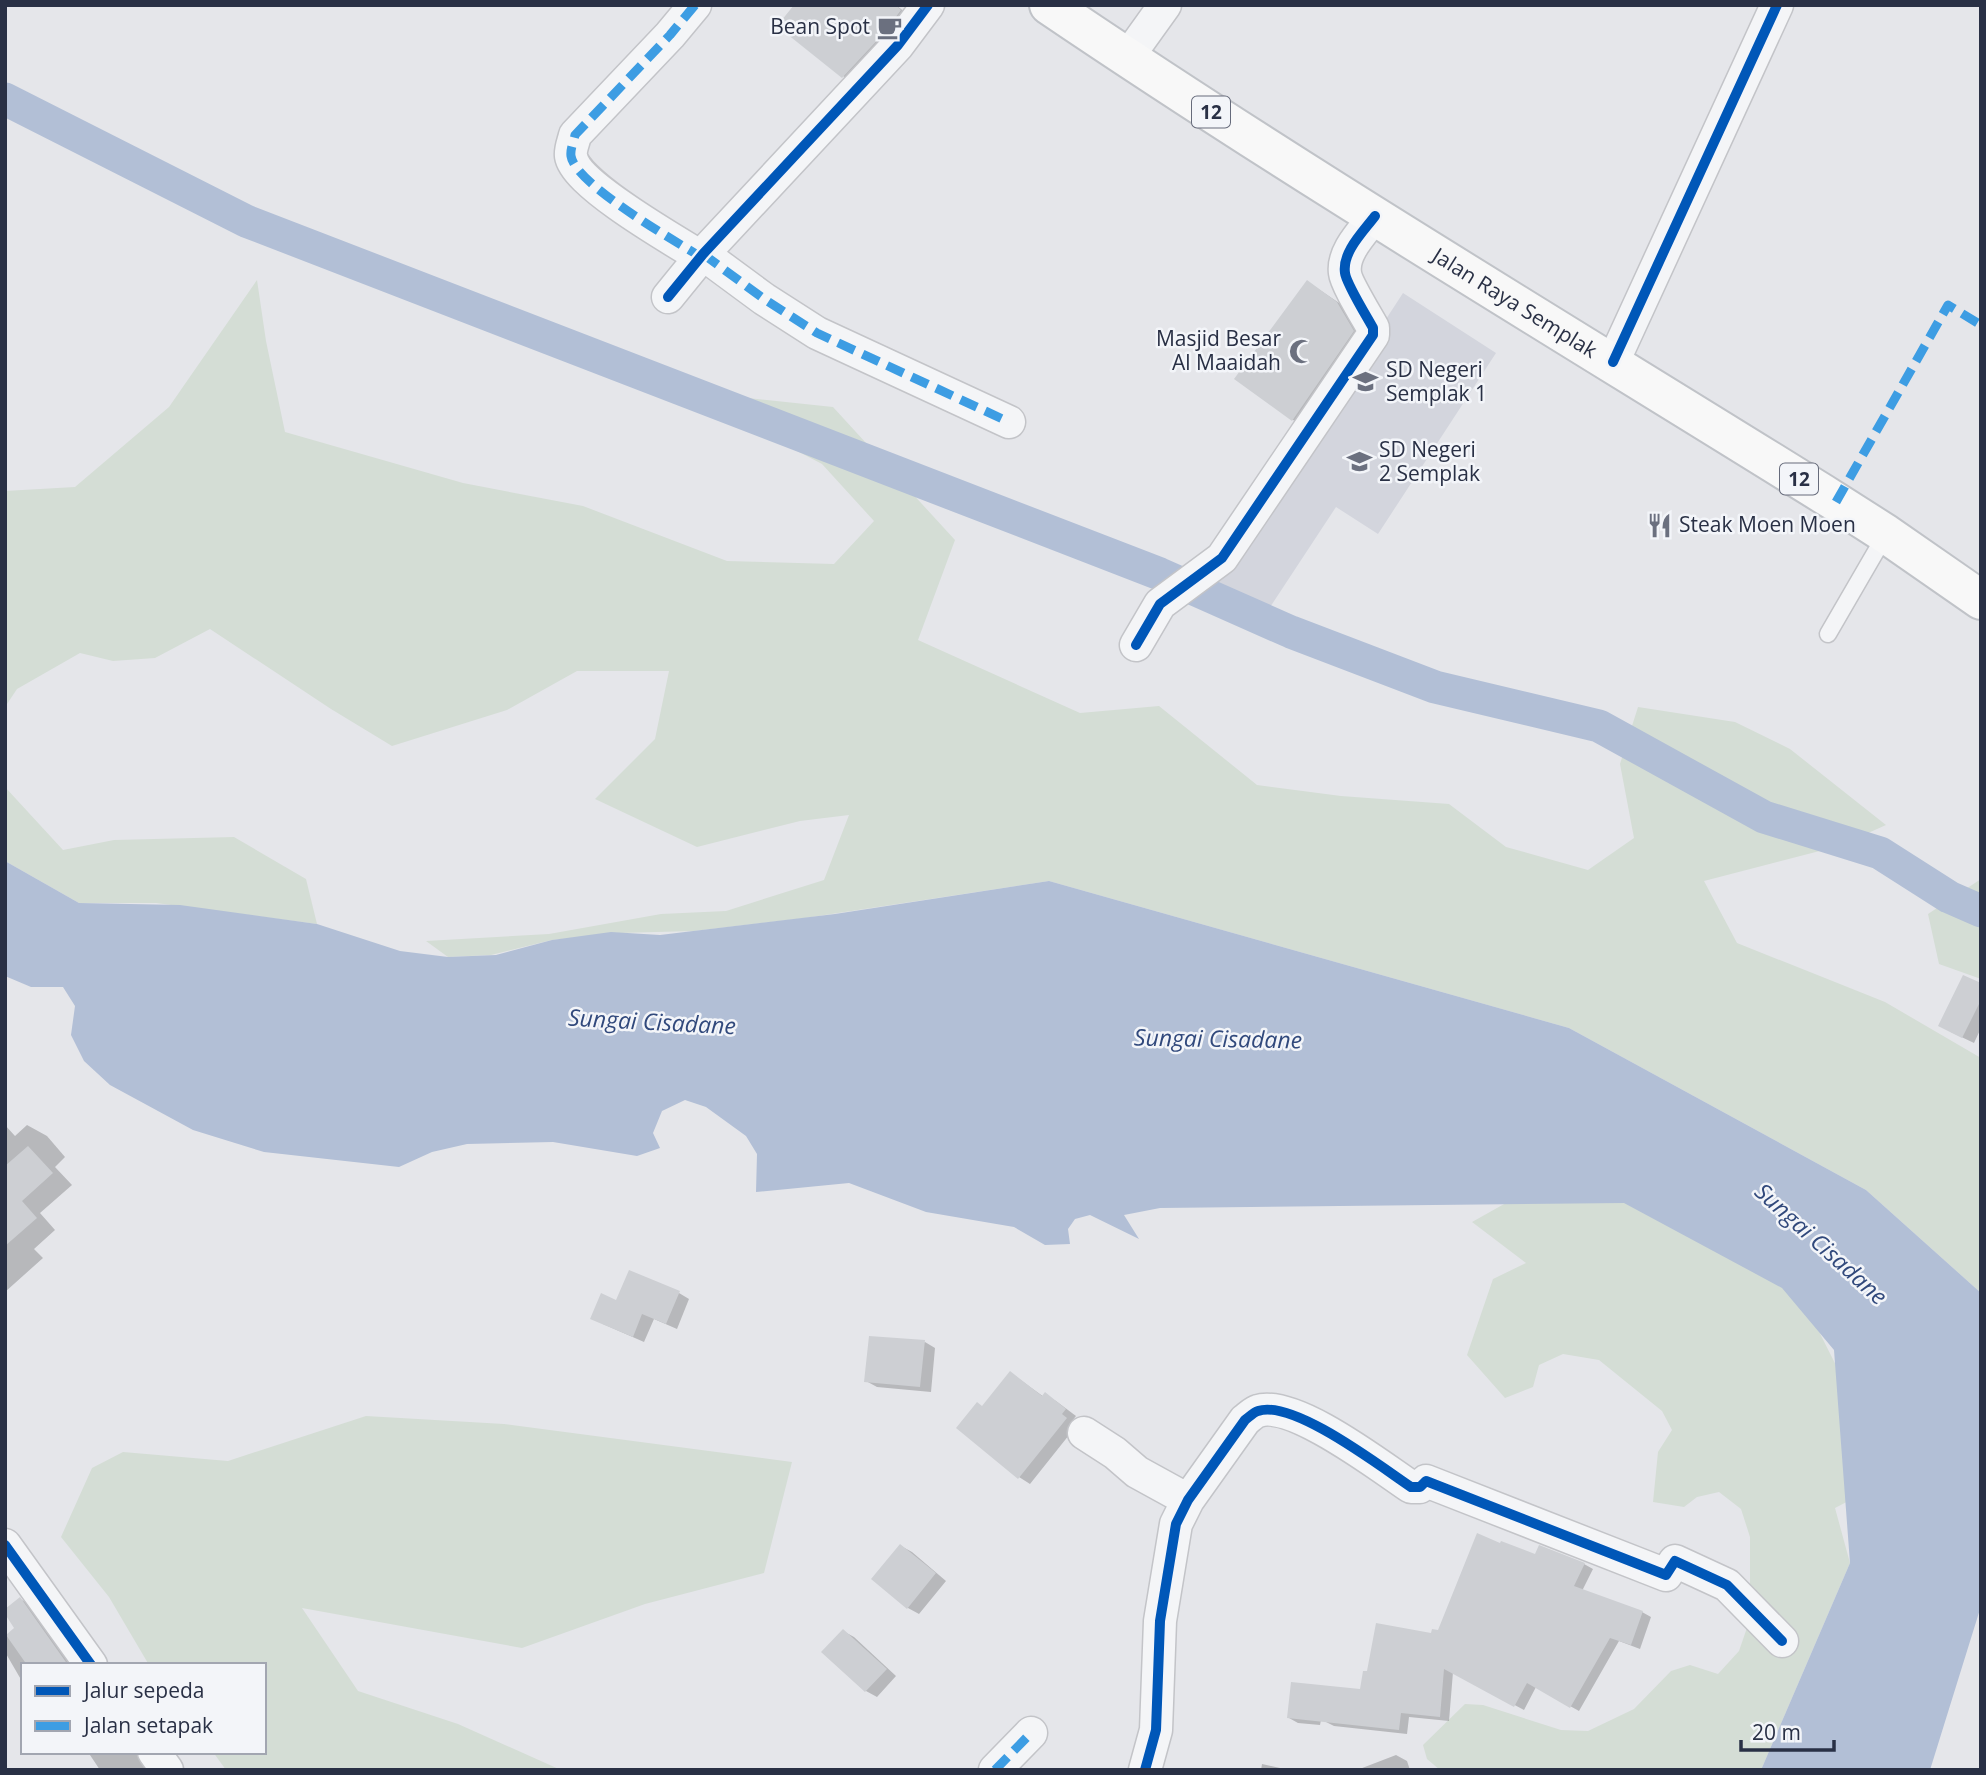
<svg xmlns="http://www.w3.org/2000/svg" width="1986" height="1775" font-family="'Open Sans',sans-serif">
	<rect width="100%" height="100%" fill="#e5e6ea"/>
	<path fill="#d3d5dd" d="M 1403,293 L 1496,353 L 1378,534 L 1336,507 L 1263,618 L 1213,585 Z"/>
	<path fill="#d4ddd5" d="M 257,280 L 266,341 L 285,432 L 463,483 L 583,506 L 727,561 L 834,564 L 874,521 L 822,464 L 683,391 L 833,407 L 955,540 L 918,640 L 1080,713 L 1159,706 L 1257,785 L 1341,796 L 1449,804 L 1506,847 L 1588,870 L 1634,838 L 1620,764 L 1638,707 L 1735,722 L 1790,749 L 1886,825 L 1839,846 L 1704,881 L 1737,943 L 1885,1002 L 1981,1058 L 1981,1293 L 1866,1190 L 1569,1028 L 1049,881 L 805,918 L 694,931 L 619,933 L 552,940 L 491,955 L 448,957 L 426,941 L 549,934 L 661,914 L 726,911 L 824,880 L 849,815 L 800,821 L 697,847 L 595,799 L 655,739 L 669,671 L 577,671 L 507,710 L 392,746 L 331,709 L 210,629 L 155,658 L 113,661 L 80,653 L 17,689 L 5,707 L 5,491 L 75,487 L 169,407 Z
		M 5,787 L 63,850 L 114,840 L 234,837 L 306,879 L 317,924 L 156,903 L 79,903 L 5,861 Z
		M 1981,879 L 1981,979 L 1939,964 L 1928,914 Z
		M 1577,1163 L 1790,1274 L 1860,1413 L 1860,1495 L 1835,1508 L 1850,1563 L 1761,1770 L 1440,1770 L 1427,1759 L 1423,1745 L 1465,1704 L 1483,1705 L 1561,1730 L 1588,1731 L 1634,1709 L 1671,1671 L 1690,1665 L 1718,1674 L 1739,1651 L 1750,1619 L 1750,1537 L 1741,1509 L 1719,1492 L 1697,1497 L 1684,1507 L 1653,1502 L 1658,1452 L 1672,1430 L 1662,1411 L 1599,1360 L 1563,1354 L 1539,1365 L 1533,1387 L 1505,1398 L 1467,1355 L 1493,1279 L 1526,1263 L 1472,1222 Z
		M 366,1416 L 504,1424 L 792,1462 L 764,1573 L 645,1604 L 522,1648 L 302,1608 L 358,1691 L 458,1724 L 561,1770 L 226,1770 L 213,1752 L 264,1752 L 264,1665 L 149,1665 L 109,1597 L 61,1537 L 92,1468 L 123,1452 L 228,1461 Z"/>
	<path fill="#b2bfd6" d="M 5,861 L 79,903 L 180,905 L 317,924 L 400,951 L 448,957 L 496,955 L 552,940 L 611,932 L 660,935 L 835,914 L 1049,881 L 1569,1028 L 1866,1190 L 1981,1293 L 1981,1606 L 1930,1770 L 1761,1770 L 1850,1563 L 1834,1350 L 1782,1288 L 1624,1203 L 1160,1208 L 1124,1215 L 1139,1239 L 1090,1215 L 1075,1219 L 1068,1229 L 1070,1244 L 1045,1245 L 1014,1227 L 926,1212 L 849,1183 L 756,1192 L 757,1154 L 746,1136 L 706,1107 L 685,1100 L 662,1111 L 653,1133 L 660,1148 L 637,1156 L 553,1142 L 467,1144 L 432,1152 L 399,1167 L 264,1152 L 193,1130 L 110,1085 L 84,1061 L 71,1035 L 75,1006 L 63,987 L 31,987 L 5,976 Z"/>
	<path fill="#0003" d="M 896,5 L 911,17 L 854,83 L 843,76 Z
		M 1308,282 L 1354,313 L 1369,341 L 1310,429 L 1293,420 L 1237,379 Z
		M 1981,985 L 1981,1028 L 1974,1043 L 1951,1032 Z
		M 5,1125 L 15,1136 L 27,1125 L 47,1136 L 65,1157 L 55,1167 L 72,1185 L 40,1213 L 55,1230 L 34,1249 L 43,1258 L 5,1292 Z
		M 679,1293 L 689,1299 L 677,1329 L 654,1319 L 644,1342 L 603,1324 L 617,1302 Z
		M 925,1342 L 935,1348 L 931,1392 L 877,1387 L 866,1381 Z
		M 1011,1373 L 1044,1397 L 1045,1395 L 1056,1401 L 1076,1416 L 1072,1421 L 1077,1425 L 1030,1484 L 1019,1477 Z
		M 901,1546 L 912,1552 L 946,1581 L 919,1614 L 908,1608 Z
		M 1535,1556 L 1584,1564 L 1593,1569 L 1582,1591 L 1642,1612 L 1651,1617 L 1640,1649 L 1619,1641 L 1579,1711 L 1536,1687 L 1524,1710 L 1453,1672 L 1449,1721 L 1409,1717 L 1407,1734 L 1334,1726 L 1324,1721 L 1322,1715 L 1320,1725 L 1298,1723 L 1289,1718 L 1362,1691 L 1369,1673 L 1439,1632 Z
		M 20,1599 L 42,1612 L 80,1665 L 23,1665 L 23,1683 L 5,1652 L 5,1638 L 16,1629 Z
		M 843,1631 L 854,1637 L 896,1676 L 877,1697 L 866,1691 L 824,1652 Z
		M 88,1752 L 163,1752 L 158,1770 L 100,1770 Z
		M 1396,1755 L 1407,1761 L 1410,1770 L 1357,1770 Z
		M 1262,1764 L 1289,1770 L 1261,1770 Z"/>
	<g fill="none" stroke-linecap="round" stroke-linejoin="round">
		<path stroke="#b2bfd6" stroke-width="33" d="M 5,99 L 246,221 L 1160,574 L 1291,632 L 1435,687 L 1599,726 L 1764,817 L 1880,853 L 1949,897 L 1981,911"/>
	</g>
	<path fill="#cdcfd3" d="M 794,5 L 896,5 L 901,10 L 884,33 L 842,78 L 777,26 Z
		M 1307,280 L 1337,302 L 1354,331 L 1292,421 L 1234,379 Z
		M 1963,975 L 1981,983 L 1981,1000 L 1962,1038 L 1938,1026 Z
		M 28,1146 L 53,1173 L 22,1201 L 37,1218 L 5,1246 L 5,1166 Z
		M 629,1270 L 680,1291 L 666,1324 L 642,1314 L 633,1337 L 590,1319 L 601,1293 L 616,1300 Z
		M 869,1336 L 925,1340 L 920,1387 L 864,1382 Z
		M 1010,1371 L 1042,1396 L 1045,1392 L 1066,1409 L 1062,1414 L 1067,1418 L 1018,1479 L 956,1428 L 977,1402 L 982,1406 Z
		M 1477,1533 L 1500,1543 L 1501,1541 L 1535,1554 L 1539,1545 L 1585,1563 L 1574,1586 L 1643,1611 L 1631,1645 L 1610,1638 L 1570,1708 L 1527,1683 L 1514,1707 L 1444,1669 L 1440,1717 L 1401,1713 L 1399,1730 L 1287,1718 L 1291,1682 L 1360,1689 L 1363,1671 L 1367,1671 L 1376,1623 L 1431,1633 L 1432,1629 L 1438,1630 Z
		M 900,1544 L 936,1573 L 907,1609 L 871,1579 Z
		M 20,1597 L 68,1665 L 27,1665 L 6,1635 L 14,1628 L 5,1614 L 5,1609 Z
		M 843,1629 L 887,1669 L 865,1692 L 821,1652 Z"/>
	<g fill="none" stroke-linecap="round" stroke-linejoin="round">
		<defs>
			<path id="service" d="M 1828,634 L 1886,534"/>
			<path id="minor" d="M 695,5 L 670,35 L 575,135 C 574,141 570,149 571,156 C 575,184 675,241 701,257
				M 1127,58 L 1165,5
				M 703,254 L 764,299 L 817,333 L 1009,422
				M 668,297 L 703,254 L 898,45 L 928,5
				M 1613,362 L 1777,5
				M 1136,645 L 1160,604 L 1222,558 L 1373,335 L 1373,328 C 1367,317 1346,283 1345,273 C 1342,252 1363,232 1375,216
				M 1084,1433 L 1115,1453 L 1137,1472 L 1188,1500
				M 5,1545 L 91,1665
				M 154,1752 L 167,1770
				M 995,1770 L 1031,1733
				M 1145,1770 L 1156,1730 L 1160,1621 L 1176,1524 L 1188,1500 L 1245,1420 C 1249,1417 1254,1412 1258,1411 C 1293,1399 1381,1467 1411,1487 L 1420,1487 L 1426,1481 L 1666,1575 L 1675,1561 L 1727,1585 L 1782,1641"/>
			<g id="primary">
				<path id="s1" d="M 1049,5 C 1306,179 1573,338 1836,502 L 1886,534 L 1981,600"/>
			</g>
		</defs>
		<use href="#service" stroke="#c3c4c8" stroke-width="19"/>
		<use href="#minor" stroke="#c3c4c8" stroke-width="35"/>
		<use href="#primary" stroke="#c0c3c8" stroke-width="42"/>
		<use href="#service" stroke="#f4f5f7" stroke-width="16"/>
		<use href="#minor" stroke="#f4f5f7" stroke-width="32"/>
		<use href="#primary" stroke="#f8f8f8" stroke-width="38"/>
		<path stroke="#3d9de3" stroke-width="9" stroke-dasharray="18 9" stroke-linecap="butt" d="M 695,5 L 670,35 L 575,135 C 574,141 570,149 571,156 C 575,184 675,241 701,257
			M 703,254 L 764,299 L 817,333 L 1009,422
			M 1836,502 L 1948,305 L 1981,325
			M 995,1770 L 1031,1733"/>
		<defs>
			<path id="cycleway" d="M 668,297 L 703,254 L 898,45 L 928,5
				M 1613,362 L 1777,5
				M 1136,645 L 1160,604 L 1222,558 L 1373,335 L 1373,328 C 1367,317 1346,283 1345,273 C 1342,252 1363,232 1375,216
				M 5,1545 L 91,1665
				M 1145,1770 L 1156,1730 L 1160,1621 L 1176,1524 L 1188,1500 L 1245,1420 C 1249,1417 1254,1412 1258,1411 C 1293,1399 1381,1467 1411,1487 L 1420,1487 L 1426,1481 L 1666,1575 L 1675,1561 L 1727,1585 L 1782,1641"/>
		</defs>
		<use href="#cycleway" stroke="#f3f5f9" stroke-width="15"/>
		<use href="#cycleway" stroke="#0057b8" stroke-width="10"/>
	</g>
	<defs>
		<symbol id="cafe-bare" viewBox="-9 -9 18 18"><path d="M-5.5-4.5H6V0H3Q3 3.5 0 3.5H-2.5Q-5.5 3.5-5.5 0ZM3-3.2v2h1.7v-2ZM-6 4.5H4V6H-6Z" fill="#6b707f" stroke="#f3f5f9" stroke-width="2.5" paint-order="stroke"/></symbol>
		<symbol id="mosque-bare" viewBox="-9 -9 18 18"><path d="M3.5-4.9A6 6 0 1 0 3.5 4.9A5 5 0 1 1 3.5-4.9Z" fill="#6b707f" stroke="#f3f5f9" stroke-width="2.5" paint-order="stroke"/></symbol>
		<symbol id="school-bare" viewBox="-9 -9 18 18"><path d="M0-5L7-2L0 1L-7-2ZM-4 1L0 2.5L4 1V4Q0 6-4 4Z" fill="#6b707f" stroke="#f3f5f9" stroke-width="2.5" paint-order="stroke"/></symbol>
		<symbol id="restaurant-bare" viewBox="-9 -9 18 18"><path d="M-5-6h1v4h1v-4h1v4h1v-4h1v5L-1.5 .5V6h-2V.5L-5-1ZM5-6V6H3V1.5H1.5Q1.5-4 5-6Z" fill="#6b707f" stroke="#f3f5f9" stroke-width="2.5" paint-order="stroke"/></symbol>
	</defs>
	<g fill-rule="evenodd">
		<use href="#cafe-bare" x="872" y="10" width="35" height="35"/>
		<use href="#mosque-bare" x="1284" y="334" width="35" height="35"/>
		<use href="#school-bare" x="1348" y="364" width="35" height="35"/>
		<use href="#school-bare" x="1342" y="444" width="35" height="35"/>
		<use href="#restaurant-bare" x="1642" y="508" width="35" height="35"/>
	</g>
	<g text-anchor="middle" stroke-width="5" stroke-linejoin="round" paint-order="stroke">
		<g fill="#f3f5f9" stroke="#666b7b" stroke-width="2">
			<rect x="1192" y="96.5" width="38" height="31" rx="5"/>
			<rect x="1780" y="463.5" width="38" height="31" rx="5"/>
		</g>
		<g font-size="19" font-weight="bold" fill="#293045">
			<text x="1211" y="119">12</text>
			<text x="1799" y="486">12</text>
		</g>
		<g font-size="21" fill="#293045" stroke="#f3f5f9" text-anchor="start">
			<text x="870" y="34" text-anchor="end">Bean Spot</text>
			<text x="1281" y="346" text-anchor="end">Masjid Besar<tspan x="1281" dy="24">Al Maaidah</tspan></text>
			<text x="1386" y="377">SD Negeri<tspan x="1386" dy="24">Semplak 1</tspan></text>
			<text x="1379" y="457">SD Negeri<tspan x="1379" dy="24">2 Semplak</tspan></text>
			<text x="1679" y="532">Steak Moen Moen</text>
		</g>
		<g font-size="21" fill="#293045" stroke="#f3f5f9">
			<text dy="7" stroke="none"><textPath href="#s1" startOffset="553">Jalan Raya Semplak</textPath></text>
		</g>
		<g font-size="23" font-style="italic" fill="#31497c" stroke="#f3f5f9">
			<text transform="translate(652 1022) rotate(3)" y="8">Sungai Cisadane</text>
			<text transform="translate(1218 1039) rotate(1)" y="8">Sungai Cisadane</text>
			<text transform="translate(1821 1244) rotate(42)" y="8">Sungai Cisadane</text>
		</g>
	</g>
	<rect width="1986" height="1775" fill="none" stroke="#293045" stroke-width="14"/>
	<rect x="21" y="1663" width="245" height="91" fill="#f3f5f9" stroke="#a2a6b1" stroke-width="2"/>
	<rect x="35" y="1686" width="35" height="10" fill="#0057b8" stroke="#a2a6b1" stroke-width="2"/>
	<text x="84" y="1698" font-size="21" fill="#293045">Jalur sepeda</text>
	<rect x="35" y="1721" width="35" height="10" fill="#3d9de3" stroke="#a2a6b1" stroke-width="2"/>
	<text x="84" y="1733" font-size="21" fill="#293045">Jalan setapak</text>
	<path d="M1741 1740v10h93v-10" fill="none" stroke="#293045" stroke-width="3.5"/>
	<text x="1752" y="1740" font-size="21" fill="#293045" stroke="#f3f5f9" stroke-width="5" paint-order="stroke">20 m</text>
</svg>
